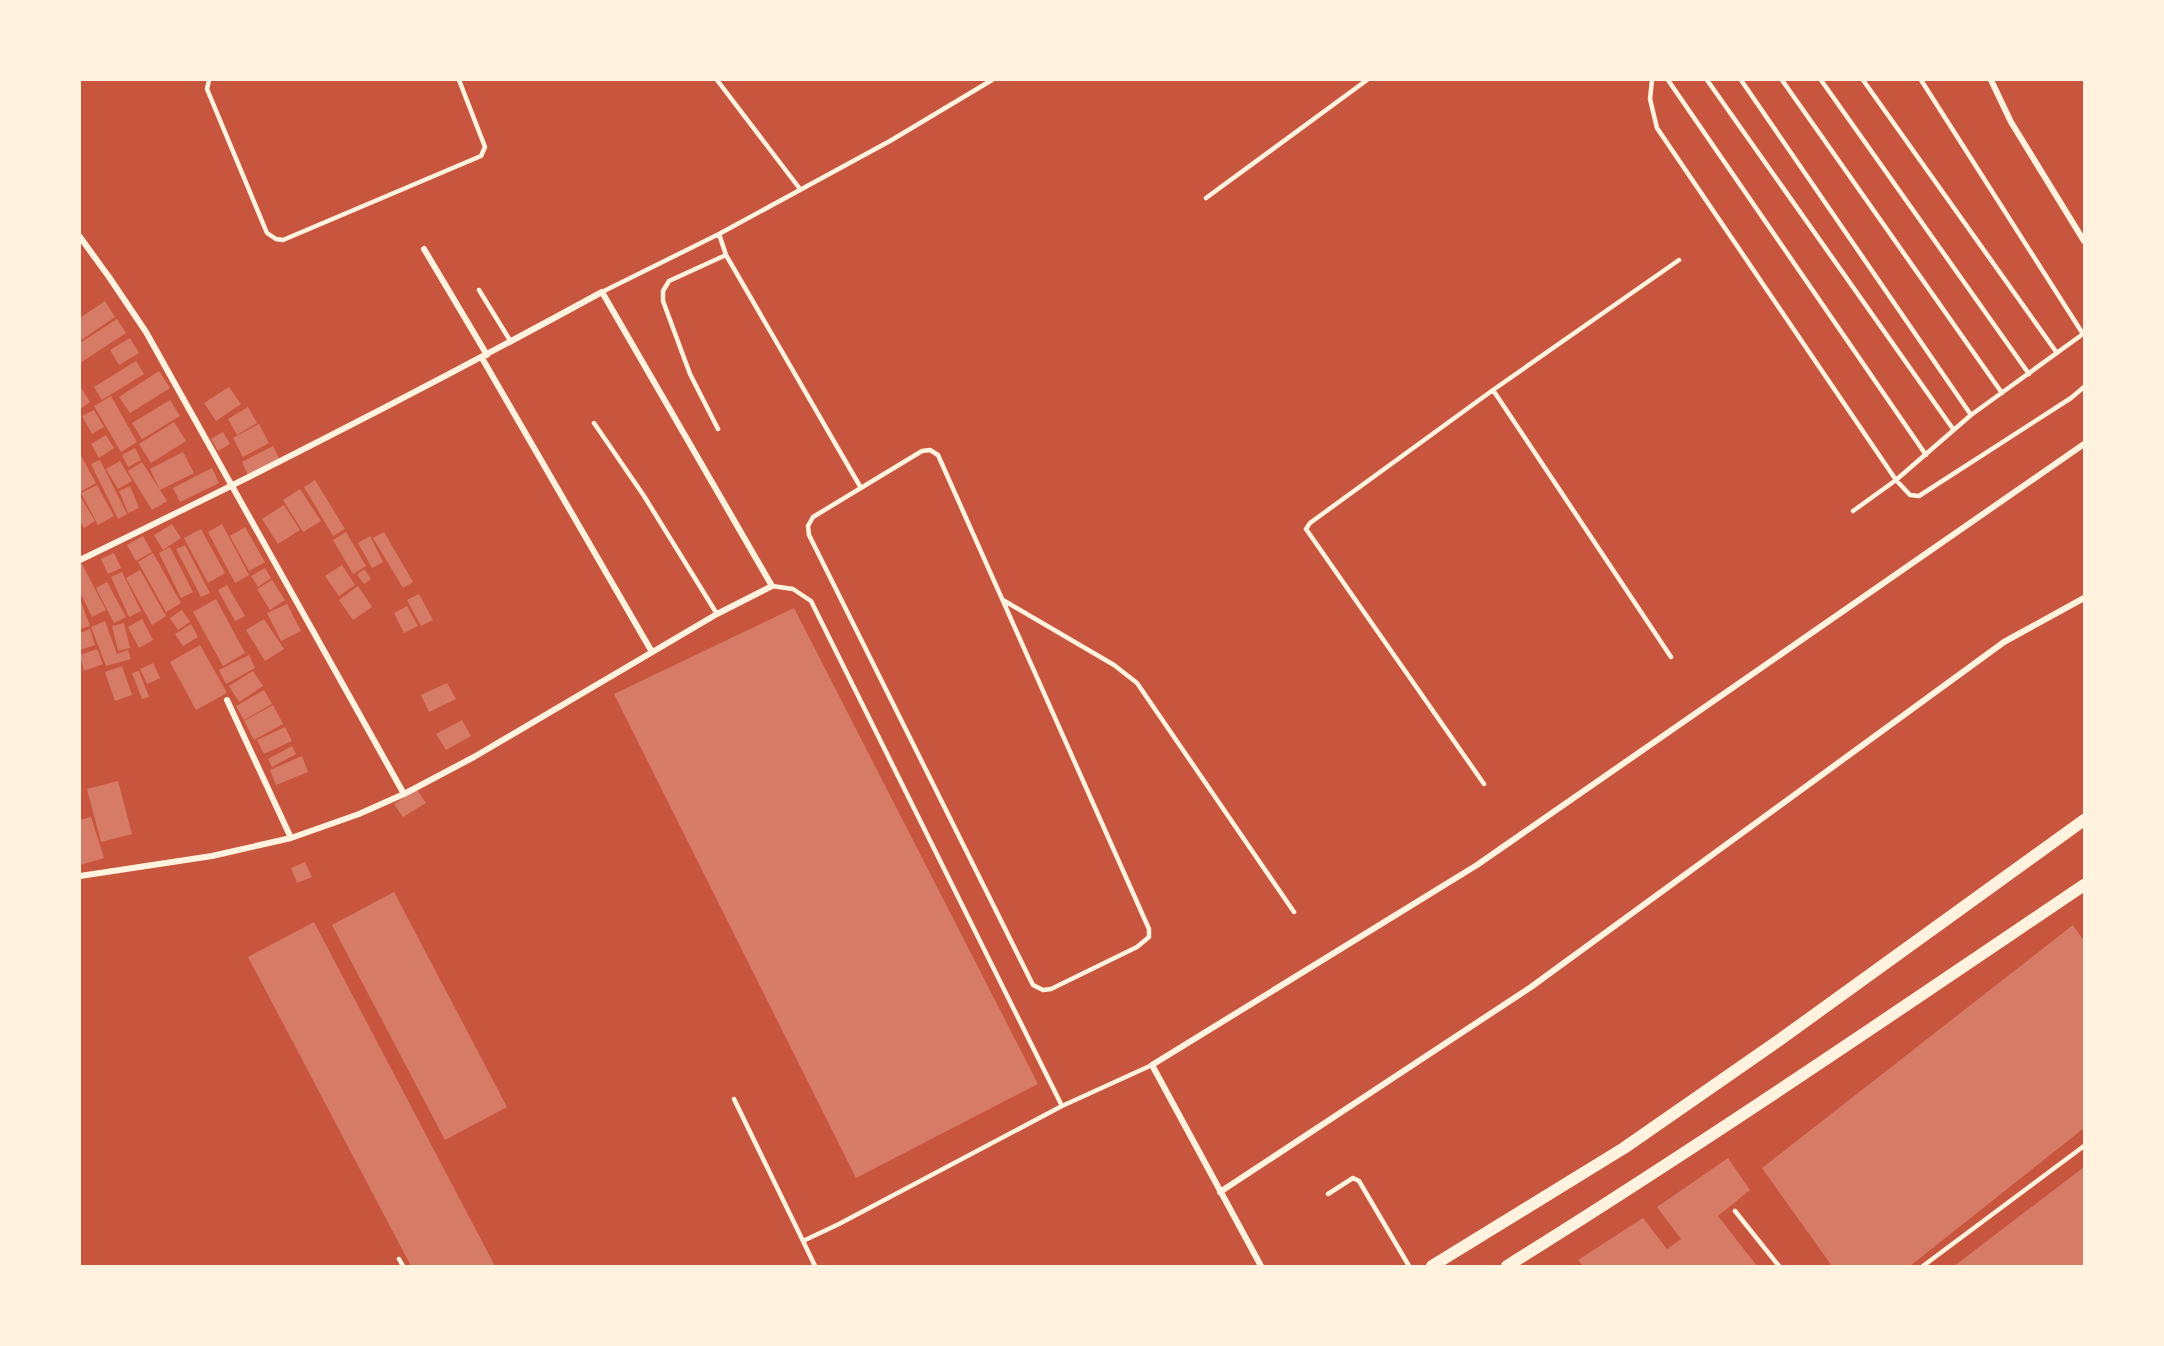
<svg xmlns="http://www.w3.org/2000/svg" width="2164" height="1346" font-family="Merriweather,serif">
	<rect width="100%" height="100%" fill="#c8553d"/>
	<path fill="#d67c66" d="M 105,301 L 115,317 L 80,341 L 80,318 Z
		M 117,319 L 126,333 L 80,363 L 80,343 Z
		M 130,338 L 139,353 L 119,365 L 110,350 Z
		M 136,361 L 144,374 L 102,400 L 94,387 Z
		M 159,371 L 170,388 L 130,413 L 119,397 Z
		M 80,386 L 90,402 L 80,409 Z
		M 229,387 L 241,404 L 216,421 L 204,403 Z
		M 111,396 L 137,442 L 121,452 L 94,406 Z
		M 170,400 L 180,416 L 142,439 L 132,423 Z
		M 248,407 L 257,423 L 237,435 L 228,419 Z
		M 94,410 L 104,427 L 92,434 L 82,416 Z
		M 174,422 L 186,441 L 151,463 L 139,444 Z
		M 259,424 L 269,443 L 243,457 L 233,438 Z
		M 223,432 L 230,444 L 218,451 L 211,439 Z
		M 106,435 L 114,448 L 99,458 L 91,444 Z
		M 273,446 L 280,460 L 249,477 L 242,462 Z
		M 135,448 L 141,460 L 128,467 L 122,455 Z
		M 183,452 L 194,473 L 160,490 L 150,469 Z
		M 80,454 L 96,483 L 80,492 Z
		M 100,460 L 127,514 L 118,519 L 91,464 Z
		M 120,461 L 132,481 L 118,489 L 106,469 Z
		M 142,462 L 167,501 L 152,510 L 128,471 Z
		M 212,468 L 219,483 L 180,502 L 173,488 Z
		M 315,480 L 345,529 L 333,536 L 304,487 Z
		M 97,485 L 114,516 L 98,525 L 81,493 Z
		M 130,486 L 139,508 L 128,513 L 119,491 Z
		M 300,489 L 321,521 L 303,532 L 283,500 Z
		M 80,496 L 95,521 L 84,528 L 80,521 Z
		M 284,505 L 300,530 L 278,544 L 262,519 Z
		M 172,524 L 181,538 L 163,550 L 154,535 Z
		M 222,524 L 249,575 L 235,583 L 208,532 Z
		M 245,527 L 265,562 L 249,571 L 230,536 Z
		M 201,529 L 225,573 L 208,583 L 184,538 Z
		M 346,532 L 366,566 L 353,574 L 333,540 Z
		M 384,532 L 413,582 L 403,588 L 373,538 Z
		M 143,536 L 152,552 L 136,561 L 127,545 Z
		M 370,536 L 383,562 L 372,568 L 358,543 Z
		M 185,545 L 210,593 L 201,597 L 176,549 Z
		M 170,547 L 193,592 L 181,598 L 159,553 Z
		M 114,553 L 121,568 L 108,574 L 101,559 Z
		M 153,553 L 181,603 L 166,612 L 138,562 Z
		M 82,564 L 106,610 L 92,617 L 80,592 L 80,565 Z
		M 342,565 L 355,585 L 339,596 L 325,576 Z
		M 265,568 L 271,578 L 258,587 L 251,576 Z
		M 364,569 L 371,579 L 364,584 L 357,575 Z
		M 140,570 L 166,616 L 152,625 L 126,578 Z
		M 122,572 L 141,611 L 129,617 L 111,577 Z
		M 272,580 L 285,600 L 270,610 L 257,589 Z
		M 107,582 L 126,617 L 114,623 L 96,588 Z
		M 227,585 L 245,616 L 235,621 L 218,590 Z
		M 358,586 L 372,607 L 353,620 L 339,600 Z
		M 419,594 L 433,620 L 421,626 L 407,600 Z
		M 80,599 L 90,626 L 80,629 Z
		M 216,599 L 245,653 L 223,666 L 193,612 Z
		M 287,604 L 301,631 L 281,641 L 267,613 Z
		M 407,606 L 418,626 L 404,633 L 394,613 Z
		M 794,608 L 1038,1084 L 856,1178 L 614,694 Z
		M 182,610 L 190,622 L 178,630 L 170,618 Z
		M 142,619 L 153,640 L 139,648 L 128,627 Z
		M 264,619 L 284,649 L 265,661 L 246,630 Z
		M 105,621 L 117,654 L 128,650 L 131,659 L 106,666 L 91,627 Z
		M 124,623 L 130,648 L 118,651 L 112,626 Z
		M 191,624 L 198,637 L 183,646 L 175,634 Z
		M 90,629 L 95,645 L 80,650 L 80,633 Z
		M 200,645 L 227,693 L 196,710 L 170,662 Z
		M 97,649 L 103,664 L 84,671 L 80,655 Z
		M 249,655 L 255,668 L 226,684 L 219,670 Z
		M 153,663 L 160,678 L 147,684 L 140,669 Z
		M 122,666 L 132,695 L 115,701 L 105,672 Z
		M 139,671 L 149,697 L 142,699 L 132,673 Z
		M 253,671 L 263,686 L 239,702 L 229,686 Z
		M 447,683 L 456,699 L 429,712 L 421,695 Z
		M 264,690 L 272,704 L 244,720 L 236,706 Z
		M 273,705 L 283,724 L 254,740 L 244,721 Z
		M 462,720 L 471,736 L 446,750 L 436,734 Z
		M 285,727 L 292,741 L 264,754 L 257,740 Z
		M 292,746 L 296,754 L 272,767 L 268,759 Z
		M 302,756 L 308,772 L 276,785 L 270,770 Z
		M 118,781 L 132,834 L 101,842 L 87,789 Z
		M 417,790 L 426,803 L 403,817 L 394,804 Z
		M 91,817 L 104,858 L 80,865 L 80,820 Z
		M 305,862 L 312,877 L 297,883 L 291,868 Z
		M 394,892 L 507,1107 L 445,1140 L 332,925 Z
		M 314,922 L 495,1266 L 411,1266 L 248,957 Z
		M 2073,925 L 2084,941 L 2084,1128 L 1910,1266 L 1832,1266 L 1762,1168 Z
		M 1728,1158 L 1750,1190 L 1718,1216 L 1757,1266 L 1583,1266 L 1578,1260 L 1643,1218 L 1667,1249 L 1681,1239 L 1657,1207 Z
		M 2084,1167 L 2084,1266 L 1954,1266 L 1962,1260 Z"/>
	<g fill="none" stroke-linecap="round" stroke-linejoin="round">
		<path stroke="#fff3e0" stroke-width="4.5" d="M 209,80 L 207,89 L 267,233 L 276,239 L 283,240 L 481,156 L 485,147 L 459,80
			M 717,80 L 800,189
			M 1652,80 L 1650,99 L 1657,128 L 1896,480 L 1910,495 L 1919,496 L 2071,398 L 2084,387
			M 1668,80 L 1926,455
			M 1707,80 L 1953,429
			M 1741,80 L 1971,415
			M 1782,80 L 2002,393
			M 1821,80 L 2029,374
			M 1863,80 L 2057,353
			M 1206,198 L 1367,80
			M 479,290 L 511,342
			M 602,292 L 719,234
			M 594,423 L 644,496 L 717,614
			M 718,429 L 690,374 L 663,301 L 663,291 L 669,281 L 726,255
			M 930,450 L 938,455 L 1149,929 L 1149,937 L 1137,947 L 1051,989 L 1043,990 L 1033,985 L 809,535 L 808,526 L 813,517 L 922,451 Z
			M 861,488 L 726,255 L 719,234 L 890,141 L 992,80
			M 1853,511 L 1896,480 L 1971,415 L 2083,334 L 1921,80
			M 772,586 L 793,589 L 811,601 L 1062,1106 L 839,1224 L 803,1241 L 815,1266
			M 1003,600 L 1114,665 L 1137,683 L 1294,912
			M 1671,657 L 1493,390 L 1679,260
			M 1484,784 L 1306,529 L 1310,523 L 1493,390
			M 734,1099 L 803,1241
			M 1062,1106 L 1152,1065
			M 1328,1194 L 1353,1178 L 1359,1181 L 1409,1266
			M 1735,1211 L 1779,1266
			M 399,1259 L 403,1266
			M 1923,1266 L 2084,1146"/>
		<path stroke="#fff3e0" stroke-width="6" d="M 1991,80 L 2011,122 L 2084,241
			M 80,237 L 109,277 L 146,332 L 404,794
			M 424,249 L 487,355
			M 482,358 L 652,652
			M 80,560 C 256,475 430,386 602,292 L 772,586 L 717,614 L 474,757 L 404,794 L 359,814 L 291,838 L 212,856 L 80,876
			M 227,700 L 291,838
			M 1220,1192 L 1531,987 L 2004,642 L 2084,598
			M 1261,1266 L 1152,1065 L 1477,865 L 2084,444"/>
		<path stroke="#fff3e0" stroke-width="12" d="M 1432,1266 L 1624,1148 L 1778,1041 L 2084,820
			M 1507,1266 C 1703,1144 1893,1014 2084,885"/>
	</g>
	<rect width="2164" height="1346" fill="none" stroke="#fff3e0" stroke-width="162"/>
</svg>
